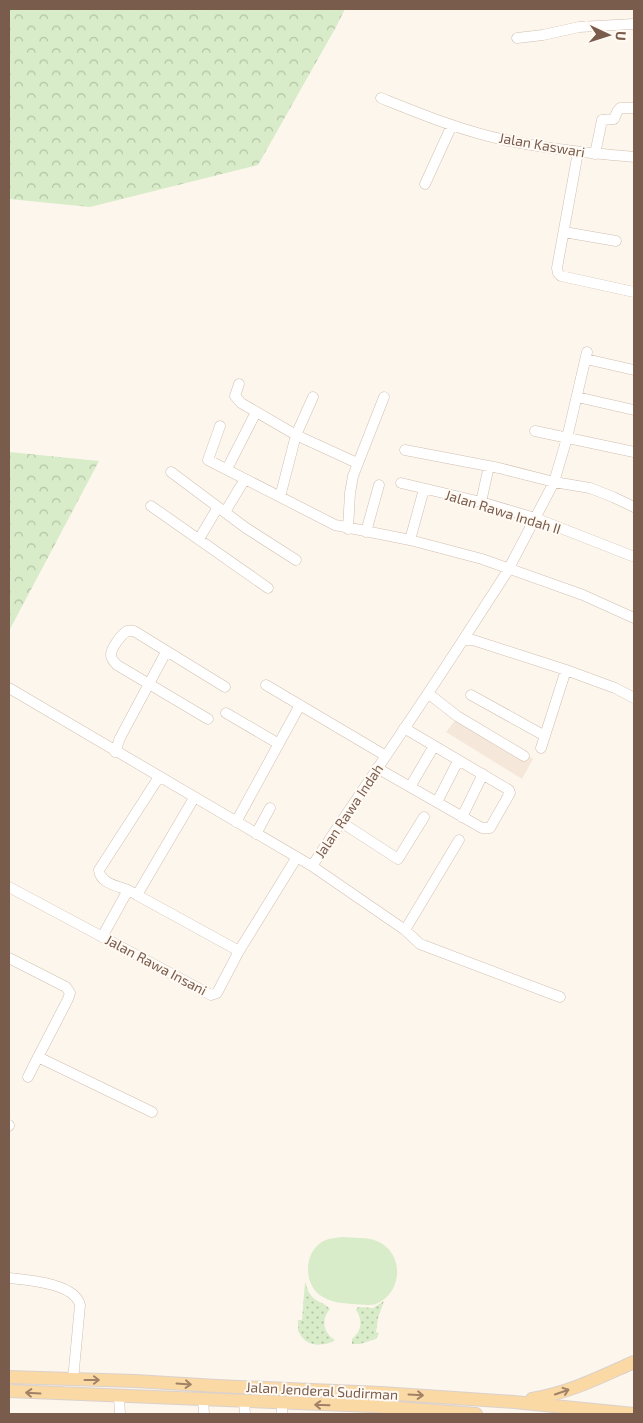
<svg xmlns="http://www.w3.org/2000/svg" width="643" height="1423" font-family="'Exo 2',sans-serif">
	<defs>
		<pattern id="grass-dots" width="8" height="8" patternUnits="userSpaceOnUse" patternTransform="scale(1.25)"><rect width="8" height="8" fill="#d8ecc9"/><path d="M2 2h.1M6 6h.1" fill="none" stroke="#b4c2a5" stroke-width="1.8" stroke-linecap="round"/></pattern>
		<pattern id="forest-crowns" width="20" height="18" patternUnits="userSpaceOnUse" patternTransform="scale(1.25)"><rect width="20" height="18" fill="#d8ecc9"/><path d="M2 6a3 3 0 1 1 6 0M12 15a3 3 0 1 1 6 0" fill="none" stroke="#b4c2a5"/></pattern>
	</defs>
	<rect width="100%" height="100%" fill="#fdf6ec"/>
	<path fill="#f5e8da" d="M 433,694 L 461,714 L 533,759 L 522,779 L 446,732 L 457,718 L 431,700 L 427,702 Z"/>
	<path fill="url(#grass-dots)" d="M 305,1282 C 307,1285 307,1290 310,1294 C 315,1302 324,1302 330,1309 C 321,1319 323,1333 335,1340 C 328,1345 314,1347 306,1341 C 303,1339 300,1334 298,1331 L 298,1320 L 302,1320 Z
		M 384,1301 L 378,1318 L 376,1332 L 379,1333 L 376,1339 L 360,1344 L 352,1344 L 352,1339 C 362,1331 363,1320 356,1310 L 358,1307 L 373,1308 Z"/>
	<path fill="url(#forest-crowns)" d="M 9,9 L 345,9 L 336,27 L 258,165 L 90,207 L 9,199 Z
		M 9,452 L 99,461 L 9,631 Z"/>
	<path fill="#d8ecc9" d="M 343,1237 C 353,1238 368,1237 377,1241 C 405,1253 403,1293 376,1304 C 370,1306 360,1304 353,1304 C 342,1303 333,1303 323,1297 C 305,1288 303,1258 318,1245 C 325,1238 334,1238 343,1237 Z"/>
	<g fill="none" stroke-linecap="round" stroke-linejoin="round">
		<defs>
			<path id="minor" d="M 517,38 L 543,35 L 579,27 L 634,24
				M 381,98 C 421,114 462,131 505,140 C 547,149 591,153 634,157
				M 578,152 L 557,268 L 558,273 L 561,276 L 634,292
				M 595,154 L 602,120 L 614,119 L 617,112 L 620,108 L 634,108
				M 425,184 L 452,125
				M 564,232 L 616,241
				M 586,359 L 634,370
				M 239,384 L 235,396 L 241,403 L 296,435 L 357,463
				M 577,397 L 634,410
				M 220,426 L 208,460 L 335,525 L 410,540 L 482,559 L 583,595 L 634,618
				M 535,431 L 634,452
				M 405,450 L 499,468 L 554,482 L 590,488 L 613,497 L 634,507
				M 227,469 L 256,412
				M 171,472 L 246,528 L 296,560
				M 401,483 L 481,502 L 535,518 L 632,556
				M 280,497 L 296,435 L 313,397
				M 481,502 L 489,466
				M 151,506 L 268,588
				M 225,512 L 245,479
				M 348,529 L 350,493 L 353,476 L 384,397
				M 366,532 L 379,485
				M 199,539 L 218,507
				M 410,540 L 424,489
				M 463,640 L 507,572 L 554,482 L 567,438 L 587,352
				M 266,685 L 386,756
				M 9,688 L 312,866 L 405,930 L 420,944 L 560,997
				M 429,694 L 457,716 L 524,756
				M 471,695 L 545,736
				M 226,713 L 279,744
				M 208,719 L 117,665 C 114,662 111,659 111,655 C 111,648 121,635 127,631 L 134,631 L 225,687
				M 541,748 L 566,670
				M 115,752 L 120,738 L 166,652
				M 377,768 L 482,828 L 490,828 L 510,793 L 509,790 L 404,728
				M 410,787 L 434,746
				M 437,802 L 458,761
				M 462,817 L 483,774
				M 236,822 L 300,705
				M 341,822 L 398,859 L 424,817
				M 256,834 L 270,808
				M 312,866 C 362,790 414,716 463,640 L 473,640 L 566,670 L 615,688 L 634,698
				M 9,887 L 211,995 L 217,993 L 239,951 L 297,857
				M 128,890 C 117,886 100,883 99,870 L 159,777
				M 137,895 L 239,951
				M 405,930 L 459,840
				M 102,937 L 128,890 L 137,895 L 194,798
				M 9,958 L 66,987 L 70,993 L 68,999 L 38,1057 L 152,1112
				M 28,1077 L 38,1057
				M 9,1126 L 9,1125
				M 9,1278 C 27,1280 75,1283 80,1305 L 73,1380
				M 119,1397 L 120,1414
				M 203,1400 L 204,1414
				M 244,1401 L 245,1414
				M 282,1403 L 282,1414"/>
			<path id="major" d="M 9,1377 L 135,1381 L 217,1386 L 381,1393 L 514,1402 L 634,1414
				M 9,1391 L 372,1406 L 476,1414
				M 532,1399 C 571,1392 598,1378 634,1362"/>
		</defs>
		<use href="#minor" stroke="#d1beb0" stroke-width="11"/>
		<use href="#major" stroke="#dad1cd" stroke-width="14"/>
		<use href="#minor" stroke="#fff" stroke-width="10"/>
		<use href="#major" stroke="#fbd9a5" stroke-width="12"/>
	</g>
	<defs><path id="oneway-shaft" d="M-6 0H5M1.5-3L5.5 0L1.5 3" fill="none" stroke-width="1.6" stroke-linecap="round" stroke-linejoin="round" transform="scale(1.25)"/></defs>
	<g stroke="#a18267">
		<use href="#oneway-shaft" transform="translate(92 1380)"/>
		<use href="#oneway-shaft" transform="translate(184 1384) rotate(4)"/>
		<use href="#oneway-shaft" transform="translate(562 1392) rotate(-19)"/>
		<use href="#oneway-shaft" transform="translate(33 1393) rotate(-177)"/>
		<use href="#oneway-shaft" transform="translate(416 1395) rotate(3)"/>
		<use href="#oneway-shaft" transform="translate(322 1405) rotate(-178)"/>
	</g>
	<g text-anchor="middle" stroke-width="4" stroke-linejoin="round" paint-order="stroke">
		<g font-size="14" fill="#7a5c4d" stroke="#fffaf3">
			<text transform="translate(542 145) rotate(10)" y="5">Jalan Kaswari</text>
			<text transform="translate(503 512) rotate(17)" y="5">Jalan Rawa Indah II</text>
			<text transform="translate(349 811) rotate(-56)" y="5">Jalan Rawa Indah</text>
			<text transform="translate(156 965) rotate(28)" y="5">Jalan Rawa Insani</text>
			<text transform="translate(322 1391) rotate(3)" y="5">Jalan Jenderal Sudirman</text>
		</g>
	</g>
	<rect width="643" height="1423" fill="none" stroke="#7a5c4d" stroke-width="20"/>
	<g transform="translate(608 35) rotate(94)" stroke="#fffaf3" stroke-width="4" paint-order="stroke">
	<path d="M0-4L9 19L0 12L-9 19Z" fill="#7a5c4d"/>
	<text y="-8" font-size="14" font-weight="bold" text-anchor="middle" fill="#7a5c4d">U</text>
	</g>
</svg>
